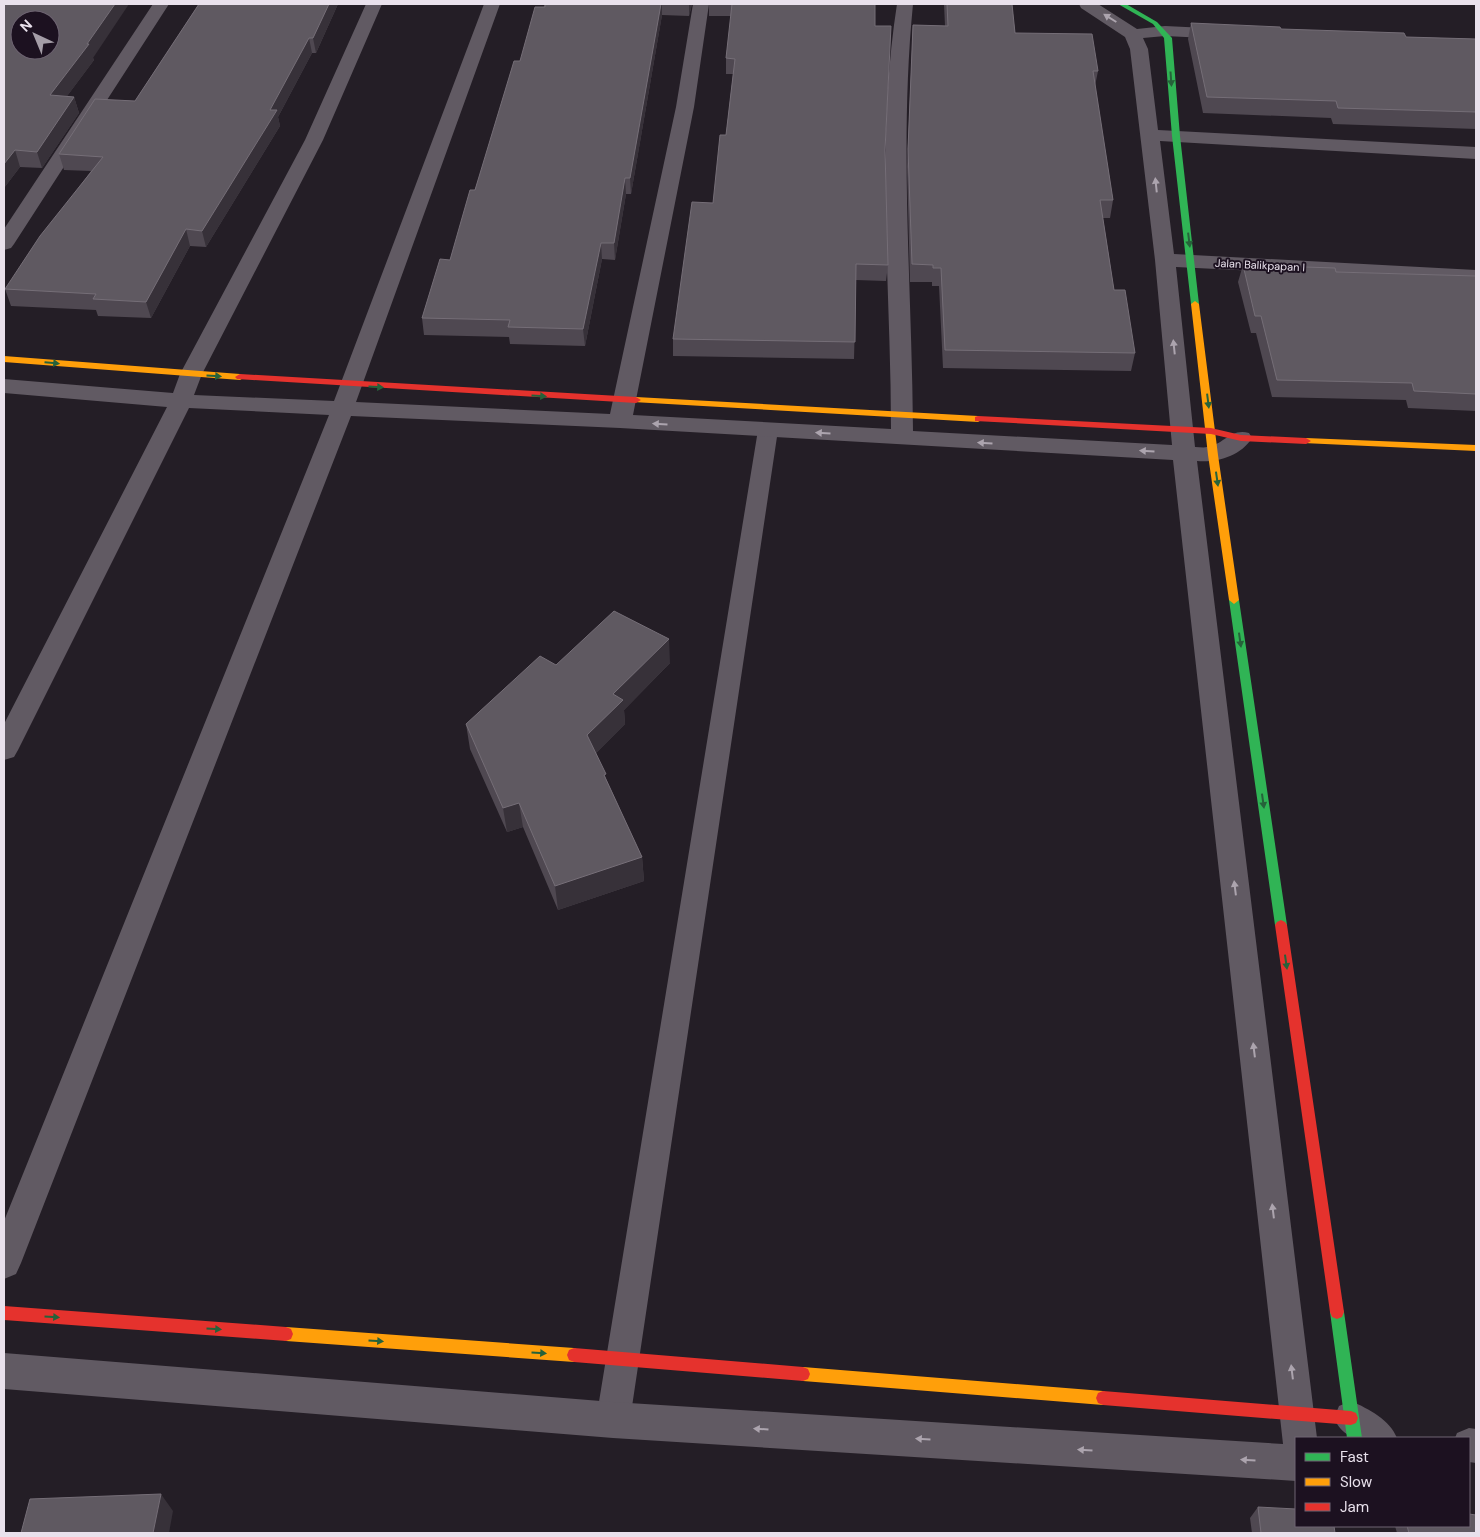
<svg xmlns="http://www.w3.org/2000/svg" width="1480" height="1537" font-family="'DM Sans',sans-serif">
	<rect width="100%" height="100%" fill="#241e26"/>
	<g fill="none" stroke-linecap="round" stroke-linejoin="round">
		<path fill="#615a63" fill-rule="evenodd" d="M 768,424 L 775,425 L 778,430 L 630,1420 L 625,1432 L 613,1437 L 601,1432 L 596,1420 L 758,430 L 761,425 Z
			M 1351,1401 C 1369,1409 1390,1420 1397,1438 C 1371,1438 1346,1446 1334,1418 L 1339,1406 Z
			M 1469,1428 L 1476,1429 L 1476,1463 L 1469,1462 L 1469,1438 L 1455,1438 L 1457,1433 Z"/>
		<path fill="#615a63" fill-rule="evenodd" d="M 153,4 L 169,4 L 14,244 L 11,248 L 4,250 L 4,229 Z
			M 366,4 L 382,4 L 323,140 L 202,374 L 194,395 L 334,401 L 484,4 L 500,4 L 356,402 L 610,414 L 676,107 L 693,4 L 709,4 L 694,107 L 633,415 L 891,429 C 891,288 875,144 897,4 L 913,4 C 899,146 912,288 913,431 L 1172,445 L 1155,260 L 1130,49 L 1125,37 L 1081,8 L 1079,4 L 1098,4 L 1137,29 L 1165,26 L 1227,29 L 1233,30 L 1236,34 L 1233,38 L 1227,39 L 1165,36 L 1143,38 L 1148,49 L 1158,130 L 1476,147 L 1476,159 L 1160,141 L 1174,254 L 1476,270 L 1476,282 L 1176,267 L 1195,447 C 1199,447 1204,448 1207,447 C 1224,445 1230,428 1249,433 L 1252,438 C 1241,456 1216,463 1197,461 L 1317,1438 L 1296,1438 L 1296,1481 L 613,1438 L 4,1389 L 4,1353 L 613,1402 L 1283,1444 L 1173,460 L 620,428 L 351,416 L 21,1263 L 16,1274 L 4,1279 L 4,1221 L 329,415 L 189,408 L 18,750 L 14,757 L 4,760 L 4,724 L 167,407 L 4,393 L 4,379 L 173,393 L 180,374 L 305,140 Z"/>
		<path fill="#30b455" fill-rule="evenodd" d="M 1118,4 L 1126,4 L 1157,22 L 1172,38 L 1180,136 L 1199,304 L 1198,306 L 1192,306 L 1191,304 L 1172,136 L 1164,38 L 1153,24 Z
			M 1234,596 L 1239,600 L 1287,925 L 1285,928 L 1281,930 L 1277,928 L 1275,925 L 1229,600 Z
			M 1337,1305 L 1342,1307 L 1344,1312 L 1362,1438 L 1347,1438 L 1330,1312 L 1332,1307 Z"/>
		<path fill="#ff9f0a" fill-rule="evenodd" d="M 1195,301 L 1199,304 L 1218,455 L 1239,600 L 1234,604 L 1229,600 L 1208,455 L 1191,304 Z
			M 4,356 L 240,374 L 245,377 L 240,380 L 4,362 Z
			M 636,397 L 978,416 L 983,419 L 978,422 L 633,402 L 631,400 Z
			M 1306,438 L 1476,445 L 1476,451 L 1303,443 L 1303,439 Z
			M 286,1327 L 574,1348 L 579,1350 L 581,1355 L 579,1360 L 574,1362 L 286,1341 L 281,1339 L 279,1334 L 281,1329 Z
			M 803,1367 L 1103,1391 L 1108,1393 L 1110,1398 L 1108,1403 L 1103,1405 L 803,1381 L 798,1379 L 796,1374 L 798,1369 Z"/>
		<path fill="#e5322d" fill-rule="evenodd" d="M 240,374 L 636,397 L 641,400 L 636,403 L 237,379 L 235,377 Z
			M 978,416 L 1211,428 L 1241,435 L 1306,438 L 1311,441 L 1306,444 L 1241,441 L 1211,434 L 975,421 L 975,417 Z
			M 1281,920 L 1285,922 L 1287,925 L 1344,1312 L 1342,1317 L 1337,1319 L 1332,1317 L 1330,1312 L 1275,925 L 1277,922 Z
			M 4,1306 L 286,1327 L 291,1329 L 293,1334 L 291,1339 L 286,1341 L 4,1320 Z
			M 574,1348 L 803,1367 L 808,1369 L 810,1374 L 808,1379 L 803,1381 L 574,1362 L 569,1360 L 567,1355 L 569,1350 Z
			M 1103,1391 L 1351,1411 L 1356,1413 L 1358,1418 L 1356,1423 L 1351,1425 L 1103,1405 L 1098,1403 L 1096,1398 L 1098,1393 Z"/>
	</g>
	<path fill="#4f4851" d="M 4,4 L 93,58 L 94,60 L 67,96 L 74,97 L 79,113 L 42,168 L 20,167 L 4,188 Z
		M 199,4 L 338,4 L 316,53 L 312,53 L 278,117 L 280,126 L 206,247 L 190,246 L 151,318 L 98,316 L 96,310 L 11,306 L 5,289 L 91,171 L 64,170 L 59,154 L 135,101 Z
		M 545,4 L 692,4 L 689,16 L 662,15 L 631,194 L 626,194 L 615,260 L 602,259 L 585,346 L 510,344 L 509,337 L 424,335 L 422,318 L 450,260 L 520,61 Z
		M 709,4 L 875,4 L 875,26 L 885,150 L 888,265 L 886,281 L 856,280 L 854,359 L 673,356 L 673,339 L 713,203 L 726,135 L 733,74 L 726,74 L 726,58 L 731,16 L 709,16 Z
		M 944,4 L 1012,4 L 1015,33 L 1098,71 L 1095,86 L 1113,200 L 1110,218 L 1103,218 L 1114,290 L 1135,353 L 1131,371 L 943,368 L 939,286 L 932,286 L 932,282 L 910,282 L 907,166 L 913,25 L 945,26 Z
		M 1191,23 L 1406,37 L 1476,39 L 1476,129 L 1333,124 L 1331,118 L 1203,113 L 1188,39 Z
		M 1243,265 L 1336,272 L 1476,276 L 1476,411 L 1408,408 L 1406,400 L 1272,397 L 1256,333 L 1251,333 L 1238,282 Z
		M 670,663 L 624,710 L 625,724 L 596,753 L 607,781 L 642,857 L 644,881 L 558,910 L 523,827 L 507,832 L 470,749 L 466,724 L 556,665 Z
		M 1258,1507 L 1335,1533 L 1252,1533 L 1250,1518 Z
		M 1395,1526 L 1469,1526 L 1476,1533 L 1397,1533 Z"/>
	<path fill="#373139" d="M 115,4 L 129,4 L 93,58 L 94,60 L 56,111 L 50,95 Z
		M 329,4 L 338,4 L 316,53 L 313,38 Z
		M 661,4 L 662,4 L 662,15 L 631,194 L 630,178 Z
		M 689,4 L 692,4 L 689,16 Z
		M 309,38 L 312,53 L 278,117 L 280,126 L 206,247 L 202,231 Z
		M 74,97 L 79,113 L 42,168 L 37,152 Z
		M 15,150 L 20,167 L 4,188 L 4,164 Z
		M 625,178 L 626,194 L 615,260 L 614,243 Z
		M 186,229 L 190,246 L 151,318 L 146,302 Z
		M 601,243 L 602,259 L 585,346 L 583,329 Z
		M 669,639 L 670,663 L 624,710 L 625,724 L 589,760 L 587,735 L 613,694 Z
		M 519,803 L 523,827 L 507,832 L 503,808 Z
		M 642,857 L 644,881 L 558,910 L 555,886 Z
		M 161,1494 L 173,1511 L 169,1533 L 153,1533 Z"/>
	<path fill="#5f5961" stroke="#756e77" fill-rule="evenodd" d="M 4,4 L 115,4 L 87,44 L 89,44 L 50,95 L 74,97 L 37,152 L 15,150 L 4,164 ZM 20,20 L 50,20 L 50,50 L 20,50 Z
		M 199,4 L 329,4 L 313,38 L 309,38 L 270,110 L 277,110 L 202,231 L 186,229 L 146,302 L 93,299 L 96,294 L 5,289 L 40,236 L 103,157 L 59,154 L 95,99 L 135,101 Z
		M 545,4 L 661,4 L 630,178 L 625,178 L 614,243 L 601,243 L 583,329 L 508,327 L 510,320 L 422,318 L 440,259 L 450,260 L 470,190 L 475,190 L 514,61 L 520,61 L 535,7 L 545,7 Z
		M 732,4 L 875,4 L 875,26 L 891,26 L 885,150 L 888,265 L 856,264 L 855,342 L 673,339 L 692,202 L 713,203 L 720,135 L 726,135 L 735,59 L 726,58 Z
		M 947,4 L 1012,4 L 1015,33 L 1092,34 L 1098,71 L 1093,71 L 1113,200 L 1100,200 L 1114,290 L 1125,290 L 1135,353 L 945,350 L 941,268 L 933,268 L 933,265 L 912,264 L 908,149 L 913,25 L 948,26 Z
		M 1191,23 L 1280,27 L 1281,29 L 1404,33 L 1406,37 L 1476,39 L 1476,112 L 1338,108 L 1336,101 L 1207,97 Z
		M 1243,265 L 1335,268 L 1336,272 L 1476,276 L 1476,394 L 1414,391 L 1412,383 L 1277,380 L 1261,316 L 1255,316 Z
		M 614,611 L 669,639 L 613,694 L 623,700 L 587,735 L 606,774 L 604,775 L 642,857 L 555,886 L 519,803 L 503,808 L 466,724 L 540,656 L 556,665 Z
		M 161,1494 L 153,1533 L 21,1533 L 30,1499 Z
		M 1258,1507 L 1296,1509 L 1296,1526 L 1334,1526 L 1335,1533 L 1261,1533 Z
		M 1469,1514 L 1476,1515 L 1476,1533 L 1409,1533 L 1407,1526 L 1469,1526 Z"/>
	<defs><path id="oneway-solid" d="M-6-.8H1V-3.2L6.5 0L1 3.2V.8H-6Z" transform="scale(1.25)"/></defs>
	<g fill="#aca4ae">
		<use href="#oneway-solid" transform="translate(1110 18) rotate(-148)"/>
		<use href="#oneway-solid" transform="translate(1156 185) rotate(-96)"/>
		<use href="#oneway-solid" transform="translate(1174 347) rotate(-96)"/>
		<use href="#oneway-solid" transform="translate(660 424) rotate(-177)"/>
		<use href="#oneway-solid" transform="translate(823 433) rotate(-177)"/>
		<use href="#oneway-solid" transform="translate(985 443) rotate(-177)"/>
		<use href="#oneway-solid" transform="translate(1147 451) rotate(-177)"/>
		<use href="#oneway-solid" transform="translate(1235 888) rotate(-97)"/>
		<use href="#oneway-solid" transform="translate(1254 1050) rotate(-97)"/>
		<use href="#oneway-solid" transform="translate(1273 1211) rotate(-97)"/>
		<use href="#oneway-solid" transform="translate(1292 1372) rotate(-97)"/>
		<use href="#oneway-solid" transform="translate(761 1429) rotate(-176)"/>
		<use href="#oneway-solid" transform="translate(923 1439) rotate(-176)"/>
		<use href="#oneway-solid" transform="translate(1085 1450) rotate(-176)"/>
		<use href="#oneway-solid" transform="translate(1248 1460) rotate(-176)"/>
	</g>
	<g fill="#26623a">
		<use href="#oneway-solid" transform="translate(1171 79) rotate(86)"/>
		<use href="#oneway-solid" transform="translate(1189 240) rotate(83)"/>
		<use href="#oneway-solid" transform="translate(52 363) rotate(5)"/>
		<use href="#oneway-solid" transform="translate(214 376) rotate(4)"/>
		<use href="#oneway-solid" transform="translate(376 387) rotate(3)"/>
		<use href="#oneway-solid" transform="translate(539 396) rotate(3)"/>
		<use href="#oneway-solid" transform="translate(1208 401) rotate(83)"/>
		<use href="#oneway-solid" transform="translate(1217 479) rotate(82)"/>
		<use href="#oneway-solid" transform="translate(1240 640) rotate(82)"/>
		<use href="#oneway-solid" transform="translate(1263 801) rotate(82)"/>
		<use href="#oneway-solid" transform="translate(1286 962) rotate(82)"/>
		<use href="#oneway-solid" transform="translate(52 1317) rotate(4)"/>
		<use href="#oneway-solid" transform="translate(214 1329) rotate(4)"/>
		<use href="#oneway-solid" transform="translate(376 1341) rotate(4)"/>
		<use href="#oneway-solid" transform="translate(539 1353) rotate(4)"/>
	</g>
	<g text-anchor="middle" stroke-width="4" stroke-linejoin="round" paint-order="stroke">
		<g font-size="11" fill="#e9e1ec" stroke="#1c1120">
			<text transform="translate(1260 265) rotate(3)" y="4">Jalan Balikpapan I</text>
		</g>
	</g>
	<rect width="1480" height="1537" fill="none" stroke="#e9e1ec" stroke-width="10"/>
	<rect x="1295" y="1437" width="175" height="90" fill="#1c1120" stroke="#6e6472"/>
	<rect x="1305" y="1453" width="25" height="8" fill="#30b455" stroke="#6e6472"/>
	<text x="1340" y="1462" font-size="15" fill="#e9e1ec">Fast</text>
	<rect x="1305" y="1478" width="25" height="8" fill="#ff9f0a" stroke="#6e6472"/>
	<text x="1340" y="1487" font-size="15" fill="#e9e1ec">Slow</text>
	<rect x="1305" y="1503" width="25" height="8" fill="#e5322d" stroke="#6e6472"/>
	<text x="1340" y="1512" font-size="15" fill="#e9e1ec">Jam</text>
	<g transform="translate(35 35) rotate(316)"><circle r="24" fill="#1c1120" stroke="#6e6472"/>
	<path d="M0-4L9 19L0 12L-9 19Z" fill="#a49da7"/>
	<text y="-8" font-size="14" font-weight="bold" text-anchor="middle" fill="#e9e1ec">N</text>
	</g>
</svg>
